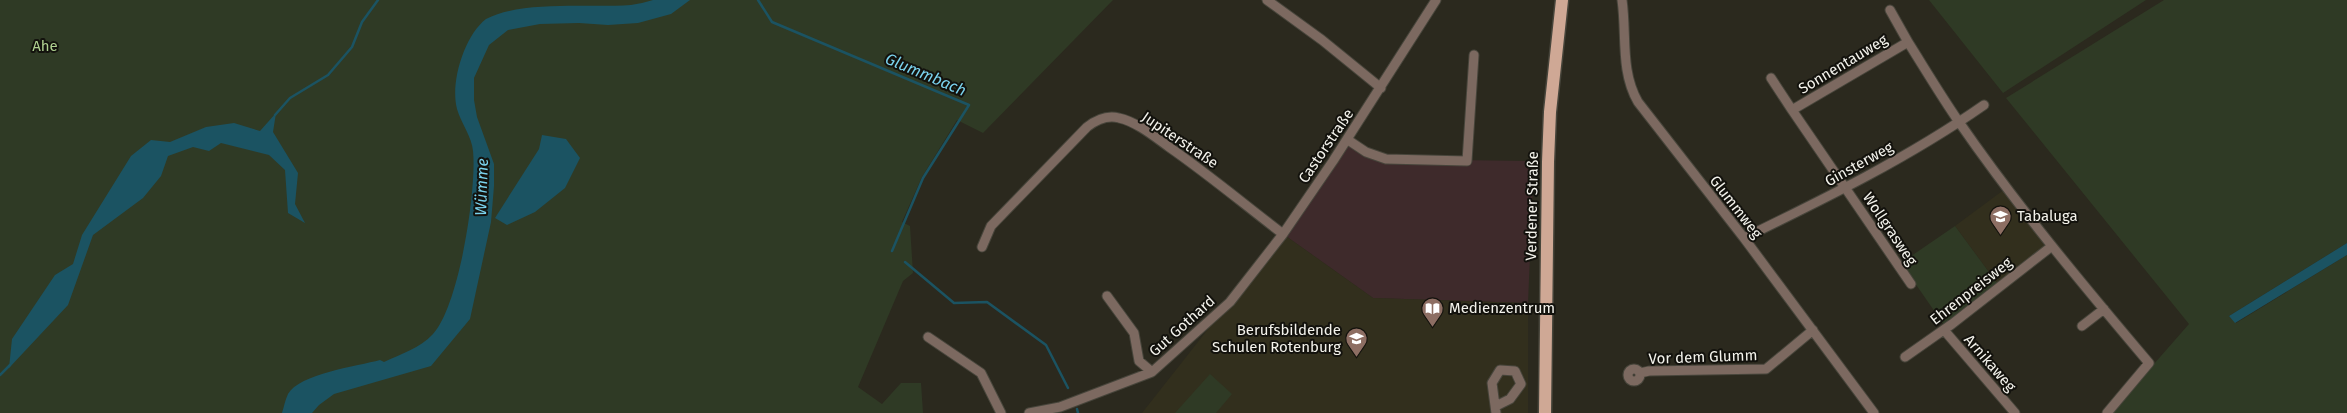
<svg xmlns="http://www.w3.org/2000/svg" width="2347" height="413" font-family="'Fira Sans',sans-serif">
	<rect width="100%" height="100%" fill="#2b291e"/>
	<path fill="#3e2a2b" d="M 1348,140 L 1386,159 L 1534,161 L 1528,303 L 1373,298 L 1283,234 Z"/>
	<path fill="#322f1d" d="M 2005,189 L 2047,245 L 1997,283 L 1955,226 Z
		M 1283,234 L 1373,298 L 1528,303 L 1528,413 L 1142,413 Z"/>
	<path fill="#2f3a25" d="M 0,0 L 1113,0 L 983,133 L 957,120 L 922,177 L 902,222 L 910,226 L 913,273 L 903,281 L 858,387 L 882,404 L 901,383 L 921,383 L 923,413 L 0,413 Z
		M 1929,0 L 2146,0 L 2003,93 Z
		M 2164,0 L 2347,0 L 2347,243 L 2229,316 L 2236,323 L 2347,255 L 2347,413 L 2111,413 L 2189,324 L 2006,98 Z
		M 1955,226 L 1997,283 L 1944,325 L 1901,263 Z
		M 1210,374 L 1232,394 L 1216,413 L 1175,413 Z"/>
	<path fill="#1b5362" d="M 653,0 L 690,0 L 671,14 L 638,23 L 608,25 L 579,23 L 540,24 L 508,30 L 489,45 L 474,78 L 474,100 L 477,117 L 494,164 L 494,186 L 491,222 L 470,319 L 431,366 L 334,394 L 319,405 L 312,413 L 282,413 C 284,407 285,400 288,394 C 299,374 358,366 380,360 L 384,362 C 401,354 420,348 433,334 C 459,306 477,190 473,151 C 472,137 461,123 457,109 C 450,83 464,36 486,19 C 523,0 587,8 631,5 C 638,4 646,2 653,0 Z
		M 276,113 L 273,132 L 298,173 L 295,204 L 305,223 L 288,213 L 285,170 L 269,155 L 221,143 L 209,151 L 193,147 L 168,156 L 161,176 L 143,198 L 93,235 L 68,305 L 9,368 L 12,339 L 55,275 L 73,264 L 82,235 L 131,156 L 151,140 L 170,142 L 206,127 L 234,123 L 260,131 Z
		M 542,135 L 566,139 L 580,158 L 565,188 L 535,212 L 507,225 L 495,218 L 539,149 Z
		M 2347,243 L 2347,255 L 2235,323 L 2229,316 Z"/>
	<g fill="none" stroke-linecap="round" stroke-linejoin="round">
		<path stroke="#1b5362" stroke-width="2.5" d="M 758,0 L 772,22 L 969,105 L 923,178 L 892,251
			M 275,115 L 290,98 L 328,75 L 352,47 L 362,22 L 378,0
			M 905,262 L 954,303 L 987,302 L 1046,345 L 1068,388
			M 0,375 L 10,365
			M 1077,409 L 1078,413"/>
		<defs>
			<path id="street" d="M 1267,0 L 1322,40 L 1381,88
				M 1622,0 C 1627,35 1620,71 1638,102 L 1744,238 L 1874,413
				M 1890,10 L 1908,42
				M 1771,78 L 1792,110
				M 1348,140 L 1366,152 L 1386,159 L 1467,161 L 1474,55
				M 1744,238 C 1826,198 1908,158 1984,105
				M 982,247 L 991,226 L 1087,127 C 1096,120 1108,115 1119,118 C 1137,122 1155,137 1169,147 C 1208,174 1245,205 1283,234
				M 1911,284 L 1792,110 L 1908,42 C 1925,69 1941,96 1959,122 C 2017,206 2083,285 2149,363 L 2107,413
				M 1107,296 L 1134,333 L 1139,361 L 1152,372
				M 2082,326 L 2104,309
				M 1944,330 L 2015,413
				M 928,337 L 981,373 L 1001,413
				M 1905,357 L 1952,324 L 2052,246
				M1628 375a6 6 0 1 1 12 0a6 6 0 1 1-12 0Z
				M 1640,373 L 1649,371 L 1766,369 L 1813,330
				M 1029,413 L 1060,407 L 1152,372 L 1230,302 L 1283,234 L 1333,161 L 1436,0
				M 1496,413 L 1492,383 L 1500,370 L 1515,371 L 1521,384 L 1510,399 L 1496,406"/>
			<path id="primary" d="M 1545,413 L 1548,162 L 1550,112 L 1562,0"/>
		</defs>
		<use href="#street" stroke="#47453b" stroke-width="11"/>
		<use href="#primary" stroke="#47453b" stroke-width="15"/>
		<use href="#street" stroke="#7c6960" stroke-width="9"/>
		<use href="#primary" stroke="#cfa895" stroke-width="12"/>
	</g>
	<defs>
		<symbol id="school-pin" viewBox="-11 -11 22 30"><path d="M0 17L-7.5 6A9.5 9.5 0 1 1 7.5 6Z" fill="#8d6e63" stroke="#13120d"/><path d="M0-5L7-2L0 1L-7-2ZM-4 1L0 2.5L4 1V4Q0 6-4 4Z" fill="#fff"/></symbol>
		<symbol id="library-pin" viewBox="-11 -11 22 30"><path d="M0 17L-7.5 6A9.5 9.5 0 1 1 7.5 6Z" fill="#8d6e63" stroke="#13120d"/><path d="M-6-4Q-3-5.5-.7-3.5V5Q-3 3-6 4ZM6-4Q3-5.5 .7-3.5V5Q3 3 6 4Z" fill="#fff"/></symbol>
	</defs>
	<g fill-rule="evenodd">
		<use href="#school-pin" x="1988" y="204" width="25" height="34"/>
		<use href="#library-pin" x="1420" y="296" width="25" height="34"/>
		<use href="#school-pin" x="1344" y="326" width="25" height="34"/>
	</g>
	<g text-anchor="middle" stroke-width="4" stroke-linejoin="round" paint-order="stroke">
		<g font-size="15" fill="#afd090" stroke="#13120d">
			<text x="45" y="51">Ahe</text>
		</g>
		<g font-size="15" fill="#f4f3ec" stroke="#13120d">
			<text transform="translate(1843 64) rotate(-31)" y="5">Sonnentauweg</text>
			<text transform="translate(1180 140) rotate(34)" y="5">Jupiterstraße</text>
			<text transform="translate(1326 146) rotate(-56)" y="5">Castorstraße</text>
			<text transform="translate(1859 164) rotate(-29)" y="5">Ginsterweg</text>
			<text transform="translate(1532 206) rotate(-89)" y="5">Verdener Straße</text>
			<text transform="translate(1736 207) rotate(52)" y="5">Glummweg</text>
			<text transform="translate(1890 229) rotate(56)" y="5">Wollgrasweg</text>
			<text transform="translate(1971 291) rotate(-38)" y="5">Ehrenpreisweg</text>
			<text transform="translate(1182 326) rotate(-42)" y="5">Gut Gothard</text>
			<text transform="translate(1703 357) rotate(-2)" y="5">Vor dem Glumm</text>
			<text transform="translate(1990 363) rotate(49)" y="5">Arnikaweg</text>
		</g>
		<g font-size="15" fill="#f4f3ec" stroke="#13120d" text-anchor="start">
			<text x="2017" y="221">Tabaluga</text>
			<text x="1449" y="313">Medienzentrum</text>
			<text x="1341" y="335" text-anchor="end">Berufsbildende<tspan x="1341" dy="17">Schulen Rotenburg</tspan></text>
		</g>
		<g font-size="16" font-style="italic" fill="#7bd3ee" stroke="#13120d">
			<text transform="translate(926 74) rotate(23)" y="6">Glummbach</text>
			<text transform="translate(481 187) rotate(-88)" y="6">Wümme</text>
		</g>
	</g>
</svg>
